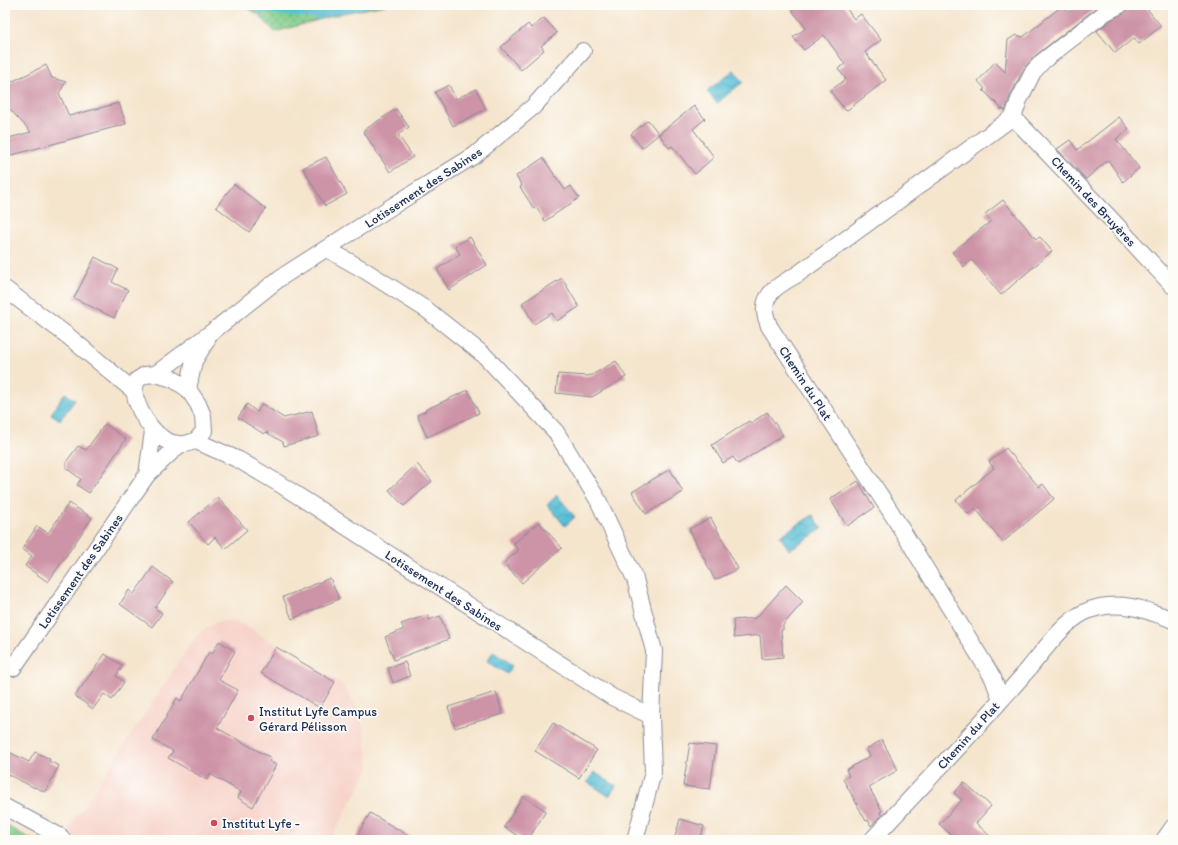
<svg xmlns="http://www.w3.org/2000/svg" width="1178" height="845" font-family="Itim,sans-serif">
	<defs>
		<pattern id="grass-dots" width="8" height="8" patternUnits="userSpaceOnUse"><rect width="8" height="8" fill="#80cc8b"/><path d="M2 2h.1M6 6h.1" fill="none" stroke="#68a675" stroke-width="1.8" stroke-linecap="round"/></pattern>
		<pattern id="park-tufts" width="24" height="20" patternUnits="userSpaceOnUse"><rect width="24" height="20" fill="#80cc8b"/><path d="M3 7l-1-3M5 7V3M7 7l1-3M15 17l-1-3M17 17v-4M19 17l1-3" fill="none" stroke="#68a675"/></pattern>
		<pattern id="water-waves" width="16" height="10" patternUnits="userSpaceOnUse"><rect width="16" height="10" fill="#59bfd7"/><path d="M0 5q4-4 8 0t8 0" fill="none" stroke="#499cb2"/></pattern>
	</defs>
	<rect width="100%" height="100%" fill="#fdfcf7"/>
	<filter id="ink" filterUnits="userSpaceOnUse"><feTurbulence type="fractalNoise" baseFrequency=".025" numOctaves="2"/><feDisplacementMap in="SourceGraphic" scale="8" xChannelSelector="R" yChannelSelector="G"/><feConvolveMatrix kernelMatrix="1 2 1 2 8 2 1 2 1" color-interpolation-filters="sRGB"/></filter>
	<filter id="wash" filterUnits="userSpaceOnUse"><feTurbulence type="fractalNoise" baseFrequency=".012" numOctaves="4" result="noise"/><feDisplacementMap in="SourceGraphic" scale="16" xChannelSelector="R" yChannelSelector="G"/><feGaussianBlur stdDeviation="0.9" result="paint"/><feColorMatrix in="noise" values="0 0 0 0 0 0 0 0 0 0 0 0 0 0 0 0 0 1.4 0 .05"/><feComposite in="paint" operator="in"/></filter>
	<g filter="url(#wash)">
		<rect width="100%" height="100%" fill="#f5e5cd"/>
		<path fill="#f7d1c8" d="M 235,620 L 341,683 L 355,703 L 365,732 L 369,769 L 330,840 L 76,840 L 69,829 L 192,642 L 201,632 L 217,622 Z"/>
		<path fill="url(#grass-dots)" stroke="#4e7e74" d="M 242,5 L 386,5 L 343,13 L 275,32 L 258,14 Z"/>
		<path fill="url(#park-tufts)" stroke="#4e7e74" d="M 5,825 L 33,840 L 5,840 Z"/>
		<path fill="url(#water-waves)" stroke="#3a779a" d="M 734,70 L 743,82 L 717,103 L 707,91 Z
			M 65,393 L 75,400 L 60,420 L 51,414 Z
			M 557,495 L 575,517 L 565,526 L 547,505 Z
			M 813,515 L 822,529 L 789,550 L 780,536 Z
			M 493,652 L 513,665 L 507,674 L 487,661 Z
			M 594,772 L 616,786 L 609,796 L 587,782 Z"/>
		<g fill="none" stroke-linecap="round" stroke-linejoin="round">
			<path stroke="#59bfd7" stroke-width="5.5" d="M 252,5 L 258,10 L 319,16 L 337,11 L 367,5"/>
		</g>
		<g id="blocks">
			<path fill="#cd93a6" d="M 788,5 L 844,5 L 854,19 L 861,14 L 881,40 L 865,52 L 886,80 L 846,111 L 830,91 L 846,79 L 838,69 L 845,64 L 824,35 L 804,50 L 793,37 L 806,28 Z
				M 1074,5 L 1100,5 L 1036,55 L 1024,68 L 1010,96 L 1005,111 L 1002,108 L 1001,110 L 1001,108 L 983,90 L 985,89 L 978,81 L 995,62 L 1005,72 L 1008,40 L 1016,35 L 1023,37 L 1062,6 L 1069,12 L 1075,6 Z
				M 1137,5 L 1144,5 L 1161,26 L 1139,44 L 1134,38 L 1115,53 L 1097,31 L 1111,20 Z
				M 544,18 L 557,33 L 541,46 L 544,50 L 521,70 L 501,47 L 528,24 L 531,28 Z
				M 46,65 L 52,78 L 66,82 L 59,93 L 69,116 L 119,103 L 126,124 L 5,157 L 5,139 L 31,132 L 5,104 L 5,85 Z
				M 449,85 L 456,99 L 476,89 L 486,109 L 453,126 L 435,92 Z
				M 694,106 L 705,119 L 693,129 L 714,157 L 695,174 L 672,146 L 669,148 L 659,134 Z
				M 396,109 L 409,127 L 398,135 L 413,157 L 390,172 L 363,131 Z
				M 1119,117 L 1129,129 L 1116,139 L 1139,168 L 1123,182 L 1108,160 L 1086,179 L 1057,149 L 1070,140 L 1077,150 Z
				M 648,120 L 659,134 L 642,148 L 631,134 Z
				M 326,157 L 347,194 L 325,206 L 303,168 Z
				M 543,158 L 565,190 L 571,186 L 579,198 L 545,221 L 536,207 L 534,209 L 520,187 L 522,186 L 516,176 Z
				M 234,184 L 266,209 L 249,232 L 216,207 Z
				M 1003,200 L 1036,239 L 1040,237 L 1052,251 L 1001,295 L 972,260 L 964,267 L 952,252 L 991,221 L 985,214 Z
				M 470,237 L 487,265 L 449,290 L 437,269 L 460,254 L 455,246 Z
				M 95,257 L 118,269 L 112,282 L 128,290 L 114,318 L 74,298 Z
				M 562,278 L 579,307 L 557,321 L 552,313 L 534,324 L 522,303 Z
				M 616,361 L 626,377 L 592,397 L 556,393 L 558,374 L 587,376 L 592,375 Z
				M 468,390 L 479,413 L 427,437 L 417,415 L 426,411 L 425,410 Z
				M 247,404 L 257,412 L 262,404 L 284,418 L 312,411 L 319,436 L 284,446 L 283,442 L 266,432 L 264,434 L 238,418 Z
				M 767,412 L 783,435 L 738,464 L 733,457 L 723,463 L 712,445 L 749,421 L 751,423 Z
				M 105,424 L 126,439 L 89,493 L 77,485 L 81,479 L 66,468 L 66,462 L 78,446 L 86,450 Z
				M 1006,448 L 1039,487 L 1043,484 L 1054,499 L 1003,542 L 975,508 L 968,514 L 956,500 L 994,468 L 989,462 Z
				M 417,464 L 432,481 L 404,506 L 389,490 Z
				M 670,469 L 683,492 L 646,514 L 632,492 Z
				M 858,481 L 874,508 L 847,526 L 830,499 Z
				M 218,497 L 247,530 L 225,549 L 215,537 L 208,544 L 189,522 Z
				M 69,503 L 92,518 L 48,582 L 25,566 L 32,556 L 22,549 L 37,526 L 48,533 Z
				M 711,518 L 738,569 L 715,580 L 689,529 Z
				M 539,522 L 562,548 L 522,583 L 504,563 L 519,550 L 513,544 Z
				M 153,567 L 173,582 L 155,608 L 162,613 L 152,627 L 120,604 L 129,590 L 134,594 Z
				M 330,578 L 339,599 L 292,619 L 283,597 Z
				M 786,585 L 803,602 L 783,625 L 783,630 L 781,630 L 783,657 L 762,659 L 760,635 L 734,638 L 733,620 L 756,618 Z
				M 427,615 L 429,620 L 440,616 L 449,639 L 394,660 L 385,637 L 404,629 L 401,624 Z
				M 219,641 L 235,651 L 219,680 L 238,690 L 217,728 L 271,758 L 269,761 L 276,765 L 253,807 L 238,798 L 241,792 L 210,774 L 207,780 L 168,758 L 173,751 L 153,740 L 177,698 L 181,701 L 209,652 L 212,654 Z
				M 276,647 L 335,682 L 320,708 L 261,673 Z
				M 105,654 L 123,666 L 116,676 L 124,682 L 112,700 L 104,694 L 93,709 L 75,696 Z
				M 405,662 L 410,676 L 393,683 L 388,668 Z
				M 496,692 L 503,714 L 455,728 L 448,707 Z
				M 553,723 L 597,750 L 579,778 L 535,751 Z
				M 882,740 L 898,770 L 869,787 L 882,811 L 880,812 L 881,815 L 871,826 L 868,820 L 866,821 L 843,779 L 849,776 L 846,770 L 870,756 L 866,749 Z
				M 690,743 L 716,746 L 710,789 L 683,786 Z
				M 5,750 L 29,762 L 35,752 L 50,759 L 49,761 L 59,766 L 45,792 L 35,787 L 35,788 L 5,773 Z
				M 964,782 L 991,806 L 976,823 L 994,840 L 957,840 L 939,824 L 962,800 L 954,793 Z
				M 523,796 L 546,811 L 528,840 L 524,840 L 504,827 Z
				M 370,813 L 416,840 L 355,840 Z
				M 680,819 L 704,826 L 700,840 L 674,840 Z"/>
		</g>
	</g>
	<g filter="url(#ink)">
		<use href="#blocks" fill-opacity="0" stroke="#888a96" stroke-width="1"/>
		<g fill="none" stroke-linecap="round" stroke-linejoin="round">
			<defs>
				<path id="minor" d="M 1013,117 L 1109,217 L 1173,286
					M 327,249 L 364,270 L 427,310 L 485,356 L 556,432 L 598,500 L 635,579 L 654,651 L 651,716
					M 5,289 L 68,336 L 134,391 C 138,413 158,448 185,444 C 188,443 194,442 196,440 C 199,438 202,433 204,431 L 203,416 L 198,404 L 188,389 L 173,379 L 156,374 L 145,375 L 137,380 L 134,391
					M 156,374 L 212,332 L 280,278 L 391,207 L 475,155 L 534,106 L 583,51
					M 188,389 L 194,361 L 207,340
					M 196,441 L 239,460 L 278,483 L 612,697 L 651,716 L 653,772 L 635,840
					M 147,475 L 153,431
					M 13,668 L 147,475 L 179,445
					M 1001,700 L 993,678 L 889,509 L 769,326 C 768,322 765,316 765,311 C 763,292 784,282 798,274 L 1013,117 L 1019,100 L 1033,72 L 1043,61 L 1106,12 L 1120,5
					M 5,807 L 61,837 L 63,840
					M 872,840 C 915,793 960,747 1002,699 C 1011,689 1021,678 1030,667 C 1044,650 1065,621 1085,612 C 1115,598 1145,609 1173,620
					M 1164,840 L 1173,827"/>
			</defs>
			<use href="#minor" stroke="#888a96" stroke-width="18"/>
			<use href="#minor" stroke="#fff" stroke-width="16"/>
		</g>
	</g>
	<g fill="#d1495b" stroke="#fdfcf7" stroke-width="1.5">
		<circle cx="251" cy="718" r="4"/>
		<circle cx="214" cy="823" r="4"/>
	</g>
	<g text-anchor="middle" stroke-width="3.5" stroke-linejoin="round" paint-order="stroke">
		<g font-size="13" fill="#1b2f5e" stroke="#fdfcf7">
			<text transform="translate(423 187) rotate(-33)" y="5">Lotissement des Sabines</text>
			<text transform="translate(1094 201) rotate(47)" y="5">Chemin des Bruyères</text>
			<text transform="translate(806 383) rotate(57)" y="5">Chemin du Plat</text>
			<text transform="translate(80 571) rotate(-55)" y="5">Lotissement des Sabines</text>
			<text transform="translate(444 590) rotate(33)" y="5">Lotissement des Sabines</text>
			<text transform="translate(968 735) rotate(-48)" y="5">Chemin du Plat</text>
		</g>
		<g font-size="13" fill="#1b2f5e" stroke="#fdfcf7" text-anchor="start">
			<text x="259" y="716">Institut Lyfe Campus<tspan x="259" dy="15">Gérard Pélisson</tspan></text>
			<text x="222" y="828">Institut Lyfe -</text>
		</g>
	</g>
	<rect width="1178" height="845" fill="none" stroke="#fdfcf7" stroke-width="20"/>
</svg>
